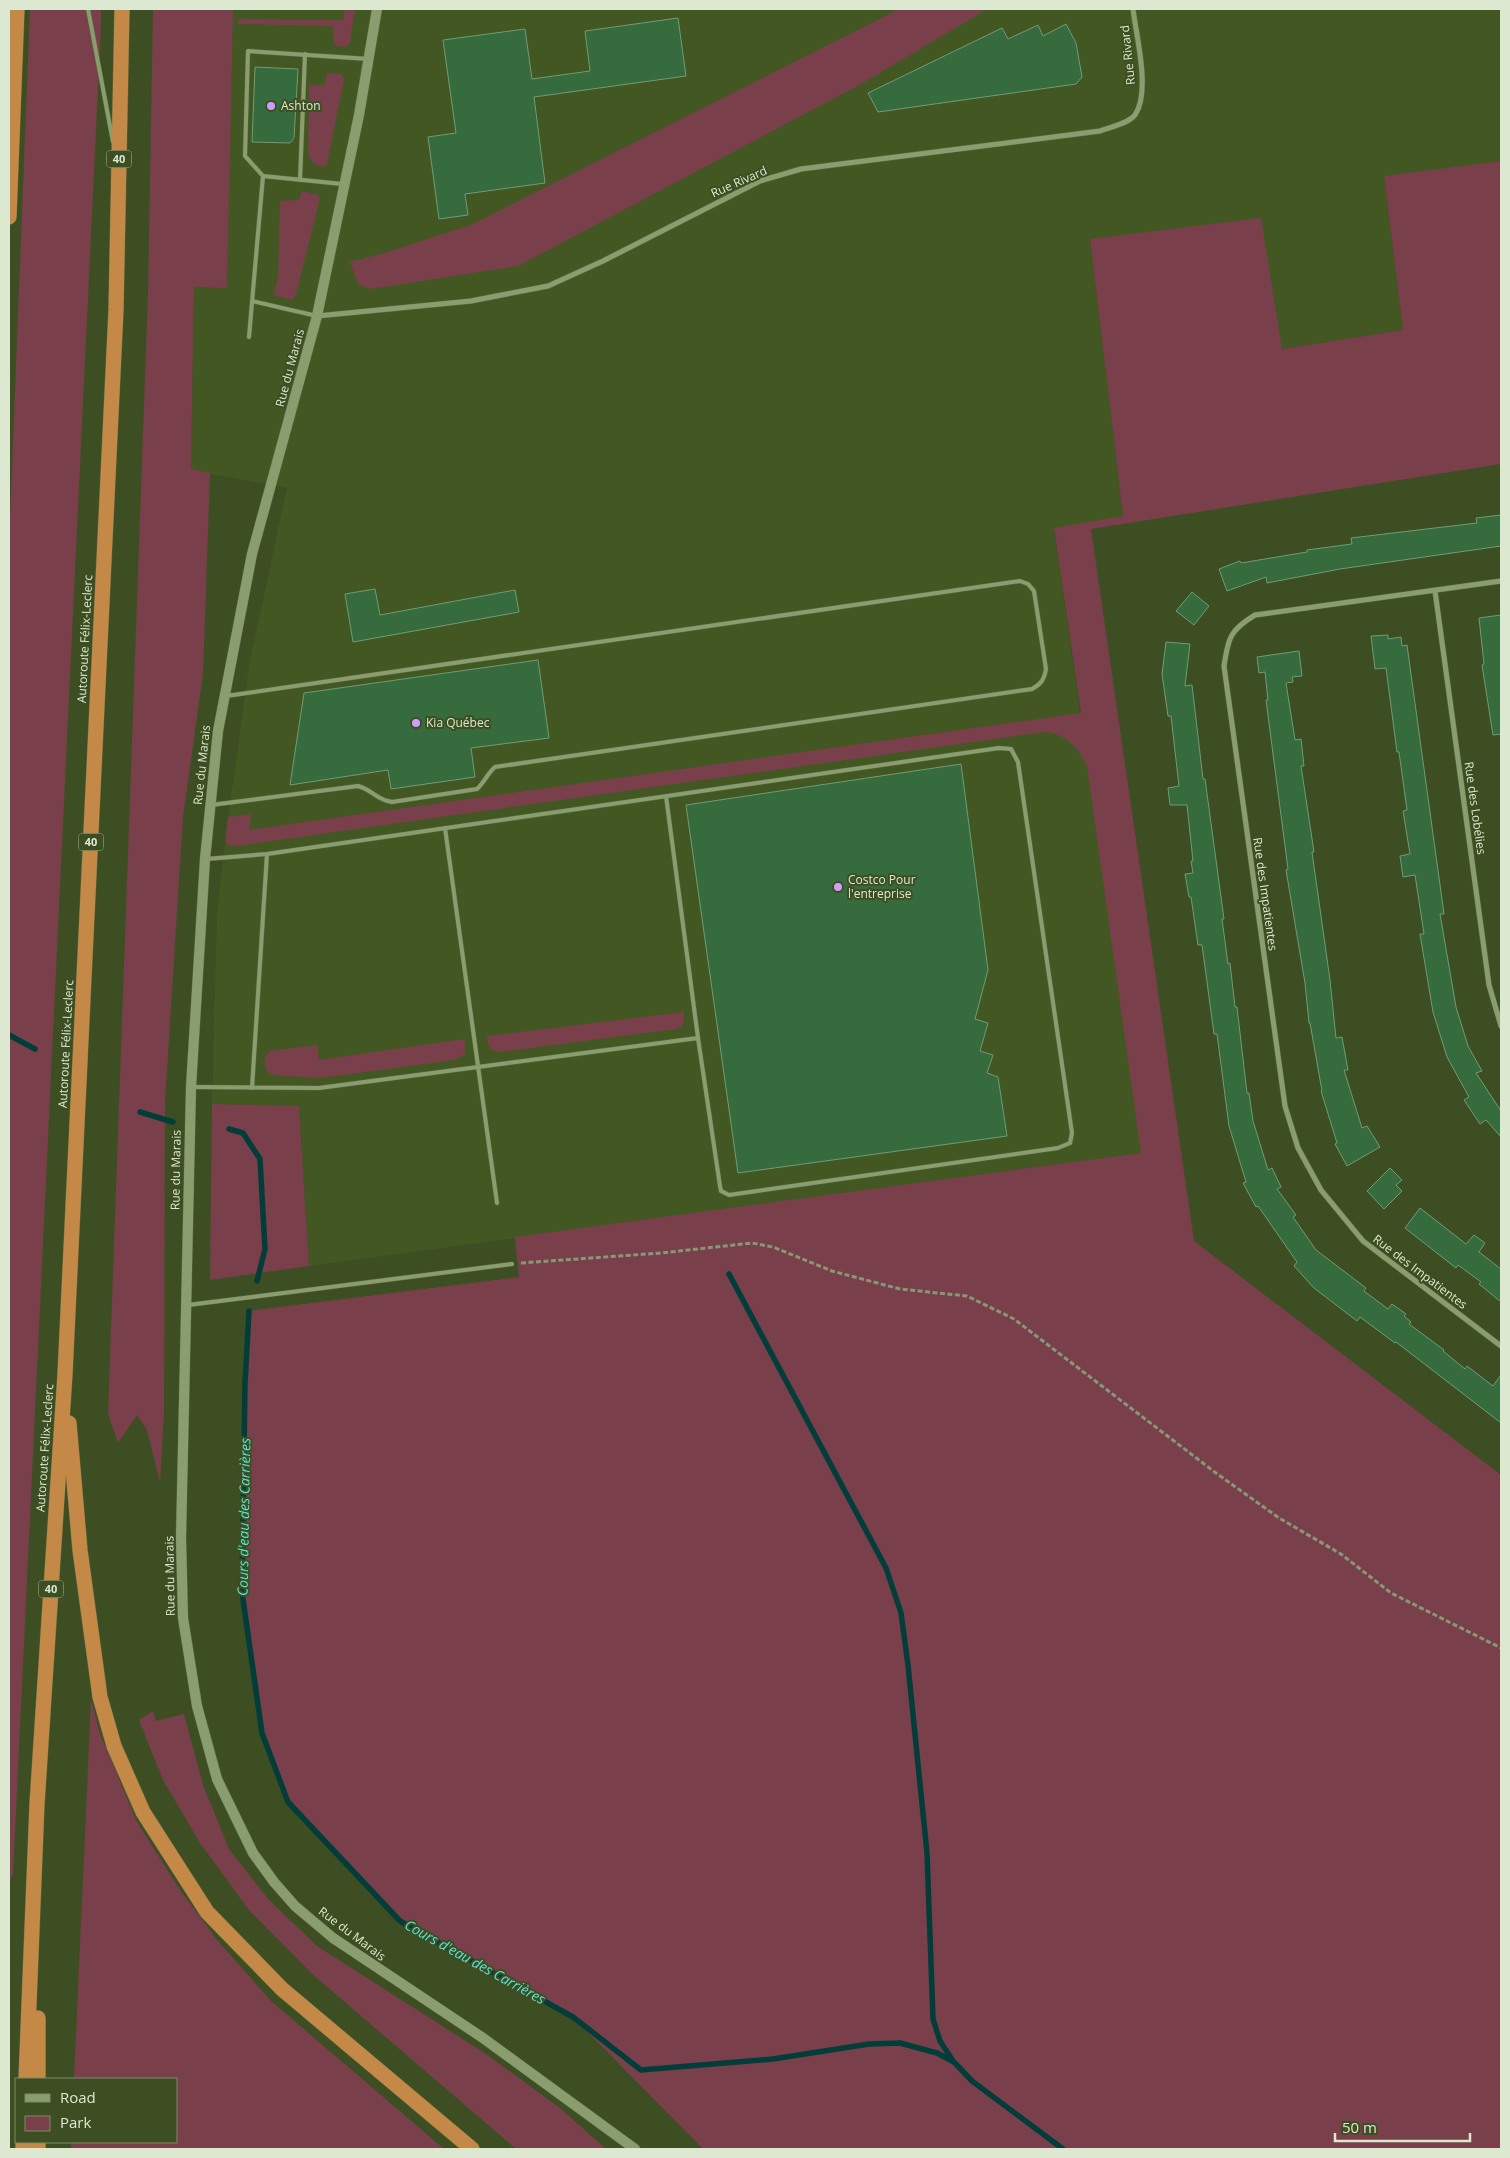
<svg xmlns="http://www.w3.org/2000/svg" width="1510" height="2158" font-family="'Open Sans',sans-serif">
	<rect width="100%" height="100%" fill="#3d4e22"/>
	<path fill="#435723" d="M 233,9 L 1501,9 L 1501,161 L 1384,177 L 1403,330 L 1282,349 L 1090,239 L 1123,517 L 1054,529 L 1142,1153 L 309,1266 L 299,1106 L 212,1104 L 217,913 L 226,835 L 249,666 L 287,488 L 191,470 L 194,287 L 227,288 Z"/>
	<path fill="#79404c" d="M 30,9 L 101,9 L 101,24 L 13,1874 L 9,1883 L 9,545 Z
		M 153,9 L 233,9 L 233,17 L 227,288 L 194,287 L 191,469 L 210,473 L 203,674 L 183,817 L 165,1101 L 164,1411 L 160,1482 L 147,1430 L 137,1415 L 118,1443 L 108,1413 L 148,294 Z
		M 345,9 L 355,9 L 350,42 L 346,47 L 334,45 L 333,26 L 238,24 L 238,19 L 343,20 Z
		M 899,9 L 987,9 L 861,84 L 518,266 L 370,289 L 358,284 L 350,262 L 381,254 L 471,225 Z
		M 327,73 L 341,74 L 344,79 L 327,164 L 322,167 L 314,164 L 308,154 L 309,85 L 324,85 Z
		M 1501,161 L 1501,464 L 1091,529 L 1194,1241 L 1501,1475 L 1501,2149 L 703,2149 L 573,2017 L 400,1921 L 288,1802 L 262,1733 L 242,1592 L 245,1383 L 249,1311 L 519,1277 L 515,1237 L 1141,1153 L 1087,766 C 1078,748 1066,733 1044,732 L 236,846 L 228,845 L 225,842 L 228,817 L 251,814 L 249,830 L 1081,713 L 1054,528 L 1123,516 L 1090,239 L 1261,218 L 1282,349 L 1403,330 L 1384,176 Z
		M 302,191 L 318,195 L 320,198 L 296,294 L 292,300 L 273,295 L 278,279 L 280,201 L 299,200 Z
		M 684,1012 L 684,1020 L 682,1026 L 676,1029 L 501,1052 C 490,1052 488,1047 487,1036 Z
		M 465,1039 L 465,1054 L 455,1060 L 320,1078 L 273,1075 L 268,1072 C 264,1065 263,1057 270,1051 L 317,1045 L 319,1060 Z
		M 212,1104 L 299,1106 L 309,1266 L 210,1280 Z
		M 91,1700 L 100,1734 L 137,1822 L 180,1890 L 217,1940 L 271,2001 L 444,2149 L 71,2149 L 71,2142 L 176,2142 L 176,2079 L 74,2079 Z
		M 153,1711 L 156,1721 L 184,1714 L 203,1785 L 229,1849 L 269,1900 L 317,1946 L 486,2054 L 560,2108 L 606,2149 L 516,2149 L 311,1973 L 249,1910 L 200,1843 L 163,1780 L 139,1720 Z"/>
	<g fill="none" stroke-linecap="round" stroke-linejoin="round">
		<path stroke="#033d39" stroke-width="5.5" d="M 9,1035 L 35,1049
			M 140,1112 L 173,1122
			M 229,1129 L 243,1133 L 260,1159 L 265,1249 L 257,1281
			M 729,1274 L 886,1568 L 901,1613 L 908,1665 L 927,1853 L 933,2019 L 940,2041 L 953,2061
			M 249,1311 L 245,1383 L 242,1592 L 262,1733 L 288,1802 L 400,1921 L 573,2017 L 641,2070 L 773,2059 L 869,2044 L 900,2043 L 937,2053 L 954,2062 L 972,2081 L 1063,2149"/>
	</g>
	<path fill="#366b3d" stroke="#729b76" d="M 678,18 L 686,76 L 534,97 L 545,183 L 465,194 L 468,215 L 439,219 L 428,137 L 456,133 L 443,40 L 525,29 L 532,79 L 590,71 L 585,31 Z
		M 1066,24 L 1076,43 L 1082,77 L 1076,84 L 878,112 L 868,93 L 1002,28 L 1008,39 L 1038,25 L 1043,36 Z
		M 255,67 L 298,69 L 294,138 L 290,143 L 252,142 Z
		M 1501,515 L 1501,546 L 1340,569 L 1267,583 L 1266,577 L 1227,591 L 1219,569 L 1240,561 L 1241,563 L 1307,552 L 1307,550 L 1352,544 L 1351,538 L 1477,523 L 1476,518 Z
		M 375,589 L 380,615 L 515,590 L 519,612 L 353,642 L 345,594 Z
		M 1192,592 L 1209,606 L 1194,625 L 1176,611 Z
		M 1501,615 L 1501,734 L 1493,735 L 1482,665 L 1484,664 L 1479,618 Z
		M 1388,635 L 1388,639 L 1401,637 L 1402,646 L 1407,645 L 1444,914 L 1440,914 L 1456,1007 L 1468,1046 L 1482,1071 L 1476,1073 L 1501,1111 L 1501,1137 L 1486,1120 L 1480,1124 L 1464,1100 L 1469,1097 L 1447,1057 L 1433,1012 L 1420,934 L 1424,934 L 1415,875 L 1403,877 L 1400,856 L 1410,854 L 1403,811 L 1407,810 L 1399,752 L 1397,752 L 1386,668 L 1375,669 L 1371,636 Z
		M 1166,642 L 1190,644 L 1185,686 L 1192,685 L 1203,779 L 1205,779 L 1224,919 L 1222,919 L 1228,964 L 1230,963 L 1235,1007 L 1237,1007 L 1247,1093 L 1249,1093 L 1253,1121 L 1268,1170 L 1272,1168 L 1281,1187 L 1277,1189 L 1296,1215 L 1293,1217 L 1316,1250 L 1366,1288 L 1364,1291 L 1388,1309 L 1392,1304 L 1406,1314 L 1404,1316 L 1411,1322 L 1409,1324 L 1444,1350 L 1443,1351 L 1465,1369 L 1467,1366 L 1493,1386 L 1501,1375 L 1501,1423 L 1396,1342 L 1395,1343 L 1360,1317 L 1357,1321 L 1314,1288 L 1294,1266 L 1297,1262 L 1258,1206 L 1256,1207 L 1243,1183 L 1246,1182 L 1229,1126 L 1217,1034 L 1214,1034 L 1202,945 L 1198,945 L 1191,897 L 1189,897 L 1185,874 L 1193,873 L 1191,861 L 1193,861 L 1187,805 L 1170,805 L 1168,788 L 1179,786 L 1171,716 L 1168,716 L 1162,674 Z
		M 1299,651 L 1302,676 L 1292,677 L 1293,682 L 1286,683 L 1295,740 L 1301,739 L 1304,766 L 1301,766 L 1314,852 L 1312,852 L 1330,980 L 1336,1038 L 1342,1037 L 1348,1070 L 1344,1070 L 1362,1128 L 1367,1126 L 1380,1147 L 1347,1166 L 1335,1144 L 1337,1143 L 1321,1091 L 1322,1091 L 1310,1023 L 1309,1023 L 1305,983 L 1286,870 L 1288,869 L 1266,700 L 1268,700 L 1265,672 L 1259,673 L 1257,657 Z
		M 538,660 L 549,738 L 471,748 L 475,777 L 391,789 L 388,770 L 290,785 L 304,693 Z
		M 961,764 L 988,970 L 975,1019 L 988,1023 L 980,1051 L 993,1055 L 987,1073 L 998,1077 L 1007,1136 L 738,1173 L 686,805 Z
		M 1390,1168 L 1402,1180 L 1396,1185 L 1402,1191 L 1384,1209 L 1367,1191 Z
		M 1420,1208 L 1466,1244 L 1474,1235 L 1485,1243 L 1479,1252 L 1501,1269 L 1501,1302 L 1479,1284 L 1481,1282 L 1458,1265 L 1456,1268 L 1405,1228 Z"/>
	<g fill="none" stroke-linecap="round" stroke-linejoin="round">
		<defs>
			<path id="lane" d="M 88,9 L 113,142
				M 300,180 L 305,54
				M 342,184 L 263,176 L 245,156 L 248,51 L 369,59
				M 252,301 L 317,316
				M 249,337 L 263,176
				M 211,805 L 358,786 C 373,790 376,800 392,802 L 477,789 C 484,783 487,774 495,767 L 1032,689 C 1041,684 1044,680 1046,669 L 1034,591 L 1028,584 L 1020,581 L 226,696
				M 445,828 L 497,1203
				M 206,859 L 267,854 L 999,748 L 1011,749 L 1018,762 L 1072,1133 L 1070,1143 L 1058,1148 L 729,1195 L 721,1191 L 720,1186 L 698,1038
				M 193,1087 L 319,1088 L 698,1038 L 666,796
				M 252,1088 L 267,854
				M 188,1305 L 512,1264"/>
			<path id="street" d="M 317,316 L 471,301 L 548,286 L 603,261 L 760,181 L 801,169 L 1100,131 C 1110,127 1128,124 1135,115 C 1151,92 1136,35 1133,9
				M 1501,581 L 1255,615 C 1230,630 1228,638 1224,666 L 1285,1106 L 1298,1148 L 1321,1190 L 1363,1241 L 1501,1346
				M 1435,591 L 1489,985 L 1501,1026"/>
			<path id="secondary" d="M 377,9 L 359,115 L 317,316 L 252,554 L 218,731 L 205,859 L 191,1087 L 181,1538 L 183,1618 L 197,1706 L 217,1779 L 253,1853 L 274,1882 L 295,1906 L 333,1938 L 483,2038 L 635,2149"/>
			<path id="highway" d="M 9,217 L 17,9
				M 69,1423 L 80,1550 L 100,1697 L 114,1746 L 143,1812 L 207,1912 L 282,1989 L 472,2149
				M 26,2079 L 37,1804 L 65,1374 L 116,310 L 122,9
				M 38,2079 L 38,2018
				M 23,2149 L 23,2142
				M 38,2149 L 38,2142"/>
		</defs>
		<use href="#lane" stroke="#5b6942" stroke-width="5"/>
		<use href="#street" stroke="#5b6942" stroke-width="6"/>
		<use href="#secondary" stroke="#5b6942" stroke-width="11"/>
		<use href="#highway" stroke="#5b6942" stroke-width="16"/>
		<path stroke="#889774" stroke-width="3" stroke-dasharray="5 2.5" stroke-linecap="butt" d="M 521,1263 L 661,1253 L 752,1243 L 773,1247 L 832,1271 L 900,1289 L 967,1296 L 1014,1319 L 1216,1473 L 1279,1518 L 1341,1554 L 1391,1593 L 1501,1648"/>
		<use href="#lane" stroke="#899d6e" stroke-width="4"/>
		<use href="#street" stroke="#899d6e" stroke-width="5"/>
		<use href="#secondary" stroke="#899d6e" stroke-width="10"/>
		<use href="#highway" stroke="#c48947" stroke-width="15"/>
	</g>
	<g fill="#d09dff" stroke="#3d4e22" stroke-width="2">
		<circle cx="271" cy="106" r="5"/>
		<circle cx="416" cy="723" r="5"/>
		<circle cx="838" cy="887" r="5"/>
	</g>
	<g text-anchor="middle" stroke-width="4" stroke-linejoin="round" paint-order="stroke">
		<g fill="#3d4e22" stroke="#acba9b" stroke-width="1">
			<rect x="106.5" y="150.5" width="25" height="17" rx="4"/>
			<rect x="78.5" y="833.5" width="25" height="17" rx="4"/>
			<rect x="38.5" y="1580.5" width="25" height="17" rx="4"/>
		</g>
		<g font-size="11" font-weight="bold" fill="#dce8cf">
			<text x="119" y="163">40</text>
			<text x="91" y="846">40</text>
			<text x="51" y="1593">40</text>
		</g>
		<g font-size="12" fill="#dce8cf" stroke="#3d4e22">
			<text transform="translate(1128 55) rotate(-96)" y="4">Rue Rivard</text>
			<text transform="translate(739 182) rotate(-24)" y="4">Rue Rivard</text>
			<text transform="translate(290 368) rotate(-75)" y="4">Rue du Marais</text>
			<text transform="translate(85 639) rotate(-87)" y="4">Autoroute Félix-Leclerc</text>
			<text transform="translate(202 765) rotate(-84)" y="4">Rue du Marais</text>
			<text transform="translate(1475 808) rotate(82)" y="4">Rue des Lobélies</text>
			<text transform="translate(1265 894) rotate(82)" y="4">Rue des Impatientes</text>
			<text transform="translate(66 1044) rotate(-87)" y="4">Autoroute Félix-Leclerc</text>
			<text transform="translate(176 1170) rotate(-89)" y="4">Rue du Marais</text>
			<text transform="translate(1420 1272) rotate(37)" y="4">Rue des Impatientes</text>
			<text transform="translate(45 1448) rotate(-86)" y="4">Autoroute Félix-Leclerc</text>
			<text transform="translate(170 1576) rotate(-91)" y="4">Rue du Marais</text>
			<text transform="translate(352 1934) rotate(37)" y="4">Rue du Marais</text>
		</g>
		<g font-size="12" fill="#dce8cf" stroke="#3d4e22" text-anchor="start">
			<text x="281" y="110">Ashton</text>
			<text x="426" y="727">Kia Québec</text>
			<text x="848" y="884">Costco Pour<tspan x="848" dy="14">l'entreprise</tspan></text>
		</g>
		<g font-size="14" font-style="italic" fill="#57e4d8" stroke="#3d4e22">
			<text transform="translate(244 1517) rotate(-89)" y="5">Cours d'eau des Carrières</text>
			<text transform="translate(475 1962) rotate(29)" y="5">Cours d'eau des Carrières</text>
		</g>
	</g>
	<rect width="1510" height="2158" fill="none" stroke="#dce8cf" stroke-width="20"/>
	<rect x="15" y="2078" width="162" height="65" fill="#3d4e22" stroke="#7d8c67"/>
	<rect x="25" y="2094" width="25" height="8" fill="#899d6e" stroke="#7d8c67"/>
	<text x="60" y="2103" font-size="15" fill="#dce8cf">Road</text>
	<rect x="25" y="2116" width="25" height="15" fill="#79404c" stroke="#7d8c67"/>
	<text x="60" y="2128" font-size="15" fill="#dce8cf">Park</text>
	<path d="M1335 2133v8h135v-8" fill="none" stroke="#dce8cf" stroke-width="2.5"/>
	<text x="1342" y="2133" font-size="15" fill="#dce8cf" stroke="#3d4e22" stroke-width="4" paint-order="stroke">50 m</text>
</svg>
